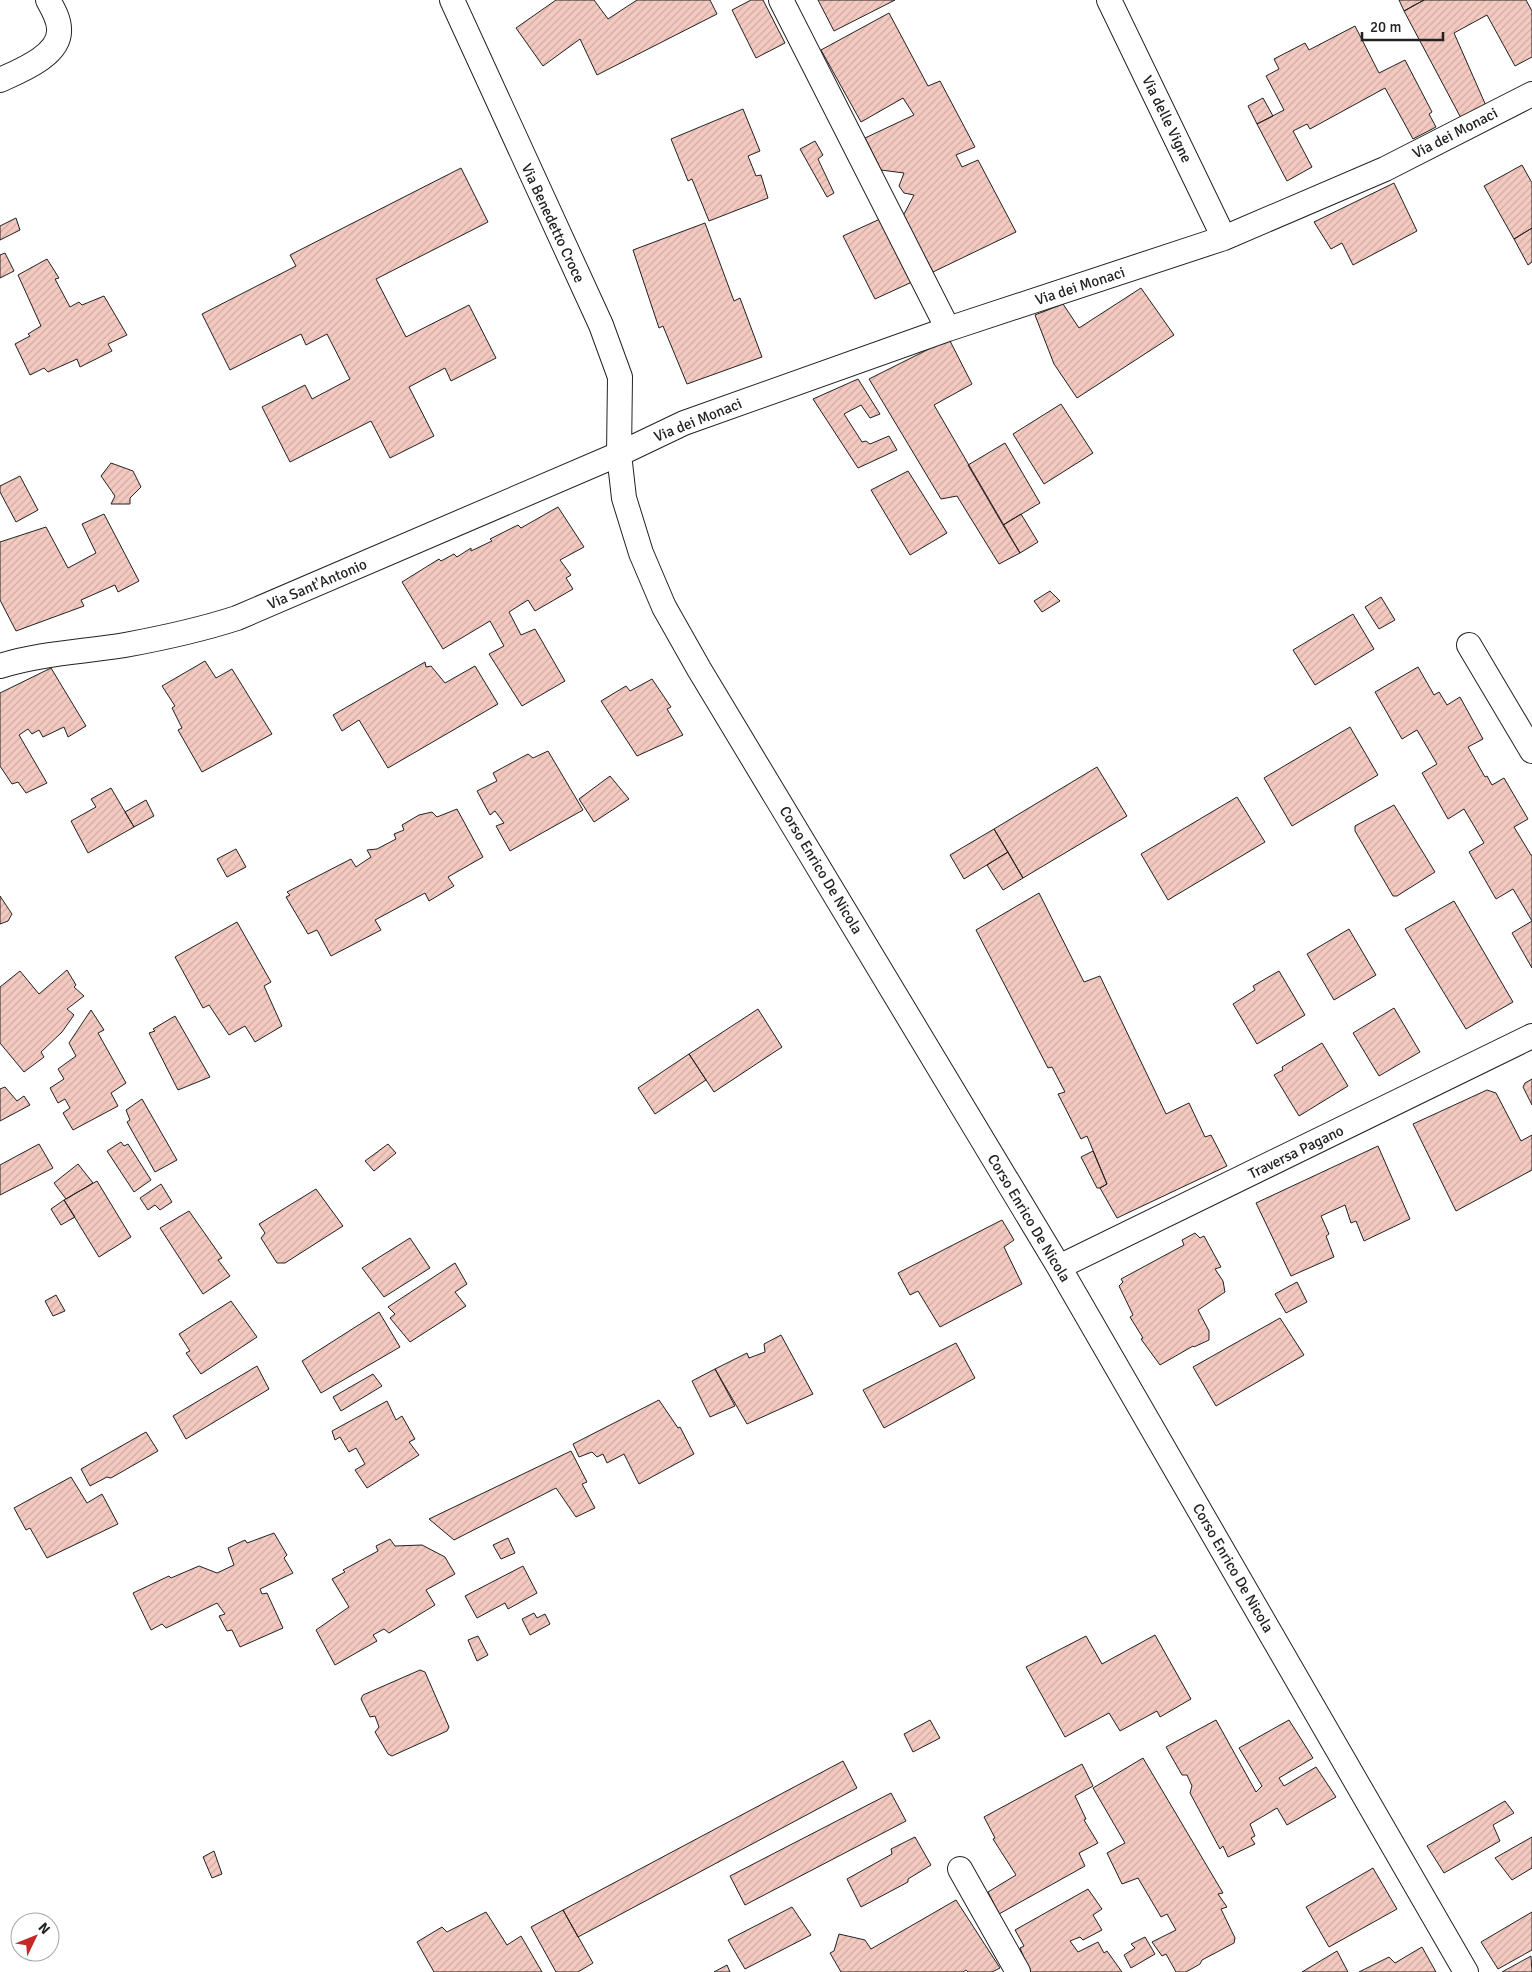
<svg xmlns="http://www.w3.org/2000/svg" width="1532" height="1972" font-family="Signika,sans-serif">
	<defs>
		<pattern id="building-hatch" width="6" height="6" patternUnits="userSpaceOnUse" patternTransform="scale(1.25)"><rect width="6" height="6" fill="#f3c9c0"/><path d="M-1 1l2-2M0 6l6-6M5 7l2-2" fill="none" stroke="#d0aca5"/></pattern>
	</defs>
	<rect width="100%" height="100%" fill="#fff"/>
	<path fill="url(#building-hatch)" stroke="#222" d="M 556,0 L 594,0 L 608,19 L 637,0 L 710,0 L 717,14 L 597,75 L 580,39 L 543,66 L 516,28 Z
		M 751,0 L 763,0 L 785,43 L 756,58 L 732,10 Z
		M 818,0 L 895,0 L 834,31 Z
		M 1399,0 L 1424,0 L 1404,11 Z
		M 1424,0 L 1526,0 L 1532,11 L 1532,57 L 1515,66 L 1487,15 L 1454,33 L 1487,108 L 1462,120 L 1404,11 Z
		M 889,13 L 928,86 L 940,81 L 975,147 L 956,155 L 962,167 L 978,160 L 1016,232 L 933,272 L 903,216 L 914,195 L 904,193 L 899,186 L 904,173 L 881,170 L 865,138 L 914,115 L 903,98 L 861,122 L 821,50 Z
		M 1355,26 L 1379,73 L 1405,60 L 1432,112 L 1429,114 L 1436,127 L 1413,139 L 1385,88 L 1310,129 L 1307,124 L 1293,131 L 1312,167 L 1287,181 L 1257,124 L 1284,110 L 1266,76 L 1279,69 L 1274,59 L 1305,43 L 1309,50 Z
		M 1263,98 L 1273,116 L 1257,124 L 1248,106 Z
		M 743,109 L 760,151 L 748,156 L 756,176 L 761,175 L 768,198 L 709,221 L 692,179 L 688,181 L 671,139 Z
		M 815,141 L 823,155 L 818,159 L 834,193 L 827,197 L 800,149 Z
		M 1522,165 L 1532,183 L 1532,228 L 1514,239 L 1484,186 Z
		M 461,168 L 488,222 L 376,279 L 406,337 L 469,305 L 496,358 L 451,381 L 445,368 L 409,387 L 434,436 L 390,458 L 371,421 L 290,462 L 262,407 L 305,385 L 312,399 L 350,379 L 327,334 L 306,345 L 301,334 L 230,370 L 202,314 L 296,266 L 290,255 Z
		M 1394,183 L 1417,231 L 1353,265 L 1342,243 L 1331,249 L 1314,222 Z
		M 16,218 L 20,230 L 0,240 L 0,226 Z
		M 880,219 L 912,282 L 875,299 L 843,236 Z
		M 705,223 L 734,301 L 740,298 L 762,357 L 687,384 L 663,326 L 659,328 L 633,250 Z
		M 1532,228 L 1532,262 L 1528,265 L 1514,239 Z
		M 5,253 L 14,271 L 0,278 L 0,255 Z
		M 47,259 L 59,278 L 55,279 L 70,307 L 79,302 L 82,305 L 104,296 L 127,335 L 108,344 L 112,351 L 80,367 L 77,359 L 48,372 L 44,368 L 30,375 L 15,344 L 30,336 L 28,334 L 41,326 L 18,275 Z
		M 1141,288 L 1174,335 L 1077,398 L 1054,364 L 1035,315 L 1063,304 L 1079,328 Z
		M 949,339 L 972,384 L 934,405 L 1020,553 L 999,564 L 957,496 L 941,499 L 869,379 Z
		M 858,379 L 880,414 L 870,418 L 861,405 L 844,414 L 862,442 L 866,441 L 870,444 L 889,436 L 897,450 L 858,468 L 813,399 Z
		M 1061,404 L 1093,453 L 1044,484 L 1013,434 Z
		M 1005,443 L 1040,503 L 1003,525 L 968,465 Z
		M 111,463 L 133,471 L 141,487 L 130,498 L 130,504 L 111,504 L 115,496 L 101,476 Z
		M 908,471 L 947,533 L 910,555 L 871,490 Z
		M 20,476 L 38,510 L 16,522 L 0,492 L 0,486 Z
		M 558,507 L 584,547 L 560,560 L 571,575 L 566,578 L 573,589 L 535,611 L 528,600 L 509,612 L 521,635 L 535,629 L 565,681 L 522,706 L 489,654 L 504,646 L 490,621 L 443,649 L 402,582 L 439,559 L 441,561 L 454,554 L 457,557 L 471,548 L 471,551 L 492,541 L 490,539 L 518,525 L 521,528 Z
		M 104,514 L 139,581 L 118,592 L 115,585 L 81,600 L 84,606 L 16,631 L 0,600 L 0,542 L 46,527 L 68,568 L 96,553 L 82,524 Z
		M 1021,514 L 1038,542 L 1020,553 L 1003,525 Z
		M 1050,591 L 1060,601 L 1042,612 L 1034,601 Z
		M 1381,597 L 1395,620 L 1379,629 L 1365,607 Z
		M 1353,614 L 1374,649 L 1315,685 L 1293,650 Z
		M 205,661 L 216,678 L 232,669 L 272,734 L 202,772 L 178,730 L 182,728 L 172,708 L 175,706 L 162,686 Z
		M 425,662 L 426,667 L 431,666 L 445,683 L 475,666 L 498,704 L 388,768 L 359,720 L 342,731 L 333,715 Z
		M 1418,667 L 1434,695 L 1439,692 L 1447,705 L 1460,697 L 1483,739 L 1468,747 L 1485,777 L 1487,776 L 1492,785 L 1504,778 L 1528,819 L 1514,827 L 1531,855 L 1532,855 L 1532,968 L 1512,933 L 1532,921 L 1513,889 L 1496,899 L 1469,852 L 1484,843 L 1464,809 L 1448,819 L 1422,773 L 1437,764 L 1417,730 L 1402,739 L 1375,692 Z
		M 51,668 L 86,726 L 68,737 L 64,727 L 43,737 L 39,730 L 32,734 L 28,729 L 19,735 L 47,783 L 26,793 L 18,782 L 12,784 L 0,766 L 0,693 Z
		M 652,679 L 671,707 L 667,709 L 683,735 L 637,756 L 601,701 L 626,686 L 630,691 Z
		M 1350,727 L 1378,775 L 1292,826 L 1264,778 Z
		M 548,751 L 583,810 L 510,851 L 496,826 L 504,823 L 495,811 L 490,815 L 477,791 L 497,781 L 493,773 L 528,754 L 533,758 Z
		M 1097,767 L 1127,816 L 1023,878 L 994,829 Z
		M 610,776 L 629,799 L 594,822 L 579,799 Z
		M 111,788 L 134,827 L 88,853 L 71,821 L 96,807 L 91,799 Z
		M 1237,797 L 1265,842 L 1168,900 L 1141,854 Z
		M 146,800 L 154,816 L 134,827 L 125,812 Z
		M 1394,805 L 1435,872 L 1397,896 L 1393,896 L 1355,831 L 1355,826 Z
		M 457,809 L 483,857 L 448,877 L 454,886 L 429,901 L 425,893 L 375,920 L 381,930 L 331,956 L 317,930 L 308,934 L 286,897 L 290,895 L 287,892 L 351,859 L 356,867 L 371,857 L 367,850 L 377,849 L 396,839 L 394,834 L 404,830 L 402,825 L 419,815 L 432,812 L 437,817 Z
		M 994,829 L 1008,852 L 964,879 L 950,855 Z
		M 236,849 L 246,867 L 227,877 L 217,859 Z
		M 1008,852 L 1023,878 L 1003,890 L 987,865 Z
		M 1039,893 L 1084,982 L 1100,976 L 1166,1114 L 1189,1103 L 1205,1137 L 1211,1135 L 1227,1166 L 1117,1218 L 1100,1188 L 1107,1184 L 1087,1136 L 1081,1139 L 1058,1094 L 1065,1092 L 1052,1067 L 1048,1068 L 976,930 Z
		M 0,896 L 12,914 L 8,921 L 0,924 Z
		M 1454,901 L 1513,1002 L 1466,1029 L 1405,929 Z
		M 237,922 L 271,982 L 264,986 L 282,1026 L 255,1042 L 245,1026 L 229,1035 L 209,1005 L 203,1008 L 175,957 Z
		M 1349,929 L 1376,975 L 1334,1000 L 1307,954 Z
		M 67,970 L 76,985 L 74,987 L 84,996 L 67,1009 L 74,1015 L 62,1032 L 41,1052 L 44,1057 L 24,1072 L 0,1043 L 0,987 L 20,971 L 39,994 Z
		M 1279,971 L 1305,1015 L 1257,1044 L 1233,1004 L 1255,990 L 1253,986 Z
		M 1394,1008 L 1420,1052 L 1379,1076 L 1353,1033 Z
		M 758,1009 L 782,1047 L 714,1092 L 689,1054 Z
		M 91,1010 L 104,1030 L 98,1033 L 126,1083 L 111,1093 L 118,1106 L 73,1130 L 63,1113 L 70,1108 L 65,1099 L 58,1103 L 50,1088 L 64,1079 L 58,1069 L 76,1056 L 69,1043 Z
		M 175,1016 L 210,1077 L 178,1090 L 149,1033 L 155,1031 L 153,1029 Z
		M 1322,1043 L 1348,1086 L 1299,1116 L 1274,1075 L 1283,1070 L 1282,1067 Z
		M 689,1054 L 706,1080 L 655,1114 L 638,1088 Z
		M 1532,1079 L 1532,1105 L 1523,1087 L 1525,1083 Z
		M 5,1087 L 17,1101 L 24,1096 L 30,1105 L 0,1121 L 0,1089 Z
		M 1487,1090 L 1496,1093 L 1521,1141 L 1532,1135 L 1532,1170 L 1456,1211 L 1413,1124 Z
		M 142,1099 L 177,1160 L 155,1172 L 127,1122 L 130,1120 L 126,1110 Z
		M 121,1142 L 124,1146 L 128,1144 L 151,1180 L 134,1192 L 107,1151 Z
		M 39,1144 L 53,1168 L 0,1195 L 0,1165 Z
		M 388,1144 L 396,1153 L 374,1171 L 365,1161 Z
		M 1378,1146 L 1410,1219 L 1364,1241 L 1356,1221 L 1351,1223 L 1345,1205 L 1321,1216 L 1329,1234 L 1326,1236 L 1334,1257 L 1291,1276 L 1256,1203 Z
		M 1093,1151 L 1107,1184 L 1100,1188 L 1097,1188 L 1081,1157 Z
		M 78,1164 L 93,1183 L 66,1199 L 54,1183 Z
		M 97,1181 L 131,1237 L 99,1257 L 64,1200 Z
		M 161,1184 L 172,1202 L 160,1210 L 155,1205 L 148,1210 L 140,1198 Z
		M 316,1189 L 343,1226 L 285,1263 L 277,1263 L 261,1238 L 265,1233 L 259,1224 Z
		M 64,1200 L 75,1217 L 61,1225 L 51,1209 Z
		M 189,1211 L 222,1258 L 218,1260 L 230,1276 L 203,1294 L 160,1228 Z
		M 1002,1220 L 1014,1240 L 1004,1247 L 1022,1284 L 940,1327 L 918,1291 L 910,1295 L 898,1273 Z
		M 1195,1233 L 1200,1238 L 1204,1236 L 1221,1267 L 1215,1269 L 1223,1281 L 1225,1292 L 1198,1310 L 1209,1331 L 1209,1340 L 1194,1347 L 1193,1346 L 1160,1365 L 1141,1339 L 1143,1338 L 1130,1317 L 1133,1315 L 1119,1286 L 1123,1282 L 1121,1279 L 1184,1245 L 1182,1240 Z
		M 410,1238 L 430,1268 L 384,1297 L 362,1268 Z
		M 455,1263 L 467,1284 L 455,1292 L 466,1306 L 410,1342 L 390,1318 L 395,1314 L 388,1307 Z
		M 1297,1282 L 1307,1302 L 1286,1313 L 1275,1294 Z
		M 56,1295 L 65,1311 L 53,1316 L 45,1301 Z
		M 231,1301 L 257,1337 L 201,1374 L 186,1353 L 190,1351 L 179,1334 Z
		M 379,1312 L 400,1347 L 321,1393 L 302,1361 Z
		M 1280,1318 L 1304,1355 L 1216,1406 L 1193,1367 Z
		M 781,1335 L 813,1394 L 747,1424 L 715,1369 L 747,1353 L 749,1358 L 765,1352 L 764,1344 Z
		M 956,1343 L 975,1378 L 884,1428 L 863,1390 Z
		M 257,1366 L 269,1389 L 186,1439 L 173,1416 Z
		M 715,1369 L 735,1406 L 710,1417 L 692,1381 Z
		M 373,1374 L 382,1386 L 341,1411 L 333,1397 Z
		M 659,1400 L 678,1428 L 680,1427 L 694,1454 L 639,1484 L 624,1454 L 607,1463 L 603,1454 L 597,1457 L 592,1452 L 579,1457 L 573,1444 Z
		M 387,1401 L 396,1420 L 402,1416 L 415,1439 L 409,1442 L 419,1455 L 367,1488 L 355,1470 L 365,1464 L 356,1448 L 349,1452 L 340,1437 L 335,1440 L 332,1431 Z
		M 146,1432 L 158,1451 L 111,1478 L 107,1477 L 90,1486 L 81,1469 Z
		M 571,1451 L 587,1482 L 582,1484 L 595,1508 L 576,1517 L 556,1488 L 454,1540 L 429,1519 Z
		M 71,1477 L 87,1503 L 102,1494 L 118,1524 L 47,1558 L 30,1528 L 26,1530 L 14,1508 Z
		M 274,1533 L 287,1555 L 284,1558 L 293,1573 L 260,1589 L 262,1594 L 267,1593 L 283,1628 L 240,1647 L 232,1630 L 227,1631 L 219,1616 L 225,1614 L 217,1603 L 166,1628 L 162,1624 L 151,1630 L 133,1593 L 169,1576 L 171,1578 L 199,1566 L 217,1573 L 234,1565 L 228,1548 L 245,1540 L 247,1543 Z
		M 508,1538 L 515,1553 L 501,1559 L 493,1545 Z
		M 390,1539 L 395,1546 L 422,1545 L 445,1557 L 455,1574 L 426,1590 L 435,1605 L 389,1633 L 384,1629 L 373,1635 L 377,1641 L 335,1665 L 316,1630 L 349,1607 L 332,1579 L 345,1572 L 343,1570 L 378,1551 L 376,1546 Z
		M 523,1566 L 537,1593 L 508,1609 L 505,1603 L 477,1618 L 465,1596 Z
		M 534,1613 L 537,1618 L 545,1614 L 550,1624 L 530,1635 L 522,1619 Z
		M 1155,1635 L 1191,1699 L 1160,1717 L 1157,1711 L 1120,1731 L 1109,1713 L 1065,1737 L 1026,1667 L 1086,1636 L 1102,1664 Z
		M 478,1636 L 488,1655 L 477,1661 L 468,1640 Z
		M 420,1670 L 425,1672 L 449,1727 L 447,1731 L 392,1756 L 388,1754 L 375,1732 L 379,1727 L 375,1716 L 370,1717 L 361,1699 L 363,1695 Z
		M 930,1720 L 940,1738 L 913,1752 L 904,1734 Z
		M 1216,1720 L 1256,1792 L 1262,1786 L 1239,1748 L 1289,1720 L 1313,1758 L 1279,1778 L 1284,1786 L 1316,1767 L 1336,1797 L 1287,1825 L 1277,1808 L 1250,1824 L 1255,1836 L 1251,1838 L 1255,1844 L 1228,1857 L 1223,1846 L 1220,1849 L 1190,1793 L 1192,1786 L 1187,1775 L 1182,1775 L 1166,1747 Z
		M 1143,1758 L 1223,1893 L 1218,1894 L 1227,1907 L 1221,1909 L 1235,1938 L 1234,1943 L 1202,1960 L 1200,1964 L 1186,1972 L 1176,1972 L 1166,1954 L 1162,1956 L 1152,1942 L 1176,1930 L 1167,1914 L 1161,1917 L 1138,1878 L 1122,1884 L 1107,1853 L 1125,1843 L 1093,1788 Z
		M 843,1761 L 857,1788 L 578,1937 L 563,1910 Z
		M 1082,1764 L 1093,1786 L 1075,1796 L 1086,1819 L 1084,1820 L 1098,1843 L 1079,1853 L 1085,1866 L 999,1914 L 988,1892 L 1016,1875 L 993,1839 L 995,1838 L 984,1817 Z
		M 891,1793 L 906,1821 L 745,1905 L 730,1876 Z
		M 1505,1801 L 1514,1813 L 1493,1825 L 1500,1841 L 1444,1873 L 1427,1846 Z
		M 915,1837 L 931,1865 L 908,1879 L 908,1882 L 861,1907 L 847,1879 L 892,1854 L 891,1849 Z
		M 1532,1837 L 1532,1868 L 1512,1880 L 1495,1858 Z
		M 214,1851 L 222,1874 L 212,1878 L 203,1857 Z
		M 1373,1868 L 1397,1909 L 1329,1947 L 1306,1907 Z
		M 1088,1889 L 1102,1909 L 1093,1915 L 1102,1930 L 1083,1940 L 1080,1937 L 1070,1941 L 1078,1952 L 1098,1942 L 1104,1953 L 1107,1951 L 1122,1972 L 1030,1972 L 1020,1948 L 1024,1946 L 1015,1930 Z
		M 956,1900 L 1000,1968 L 992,1972 L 968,1972 L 966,1970 L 963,1972 L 841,1972 L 830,1953 L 834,1951 L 839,1934 L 865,1940 L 871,1949 Z
		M 792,1907 L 811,1935 L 745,1969 L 728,1940 Z
		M 563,1910 L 593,1963 L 578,1972 L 556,1972 L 531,1927 Z
		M 486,1912 L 507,1945 L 521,1936 L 542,1972 L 434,1972 L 417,1942 L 442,1927 L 447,1932 Z
		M 1532,1912 L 1532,1950 L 1498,1969 L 1481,1942 Z
		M 1145,1937 L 1155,1954 L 1131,1968 L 1124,1955 L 1135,1948 L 1131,1944 Z
		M 1422,1947 L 1436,1972 L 1359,1972 L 1389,1957 L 1395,1963 Z
		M 1337,1951 L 1348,1972 L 1302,1972 Z
		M 1531,1956 L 1532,1972 L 1502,1972 Z
		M 727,1965 L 730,1972 L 714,1972 Z"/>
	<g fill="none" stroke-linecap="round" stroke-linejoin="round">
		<defs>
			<path id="street" d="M 452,0 L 601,325 L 620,377 L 619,454 L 624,498 L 641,553 L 664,607 L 699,669 L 1059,1267 L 1466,1972
				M 781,0 L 948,329
				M 1109,0 L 1224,238
				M 0,80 C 20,71 61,55 59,29 C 59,19 53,9 48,0
				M 1469,645 L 1532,751
				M 0,666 C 41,653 83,652 125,645 C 163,638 200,630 237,618 L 619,454 L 684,423 L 948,329 L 1224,238 L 1385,169 L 1532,94
				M 1059,1267 L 1532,1036
				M 960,1869 L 1018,1972"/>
		</defs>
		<use href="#street" stroke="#222" stroke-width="26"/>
		<use href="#street" stroke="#fff" stroke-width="24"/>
	</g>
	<g text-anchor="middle" stroke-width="4" stroke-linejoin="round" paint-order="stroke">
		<g font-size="15" fill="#222" stroke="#fff">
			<text transform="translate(1167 119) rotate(64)" y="5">Via delle Vigne</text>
			<text transform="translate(1455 133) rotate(-27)" y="5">Via dei Monaci</text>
			<text transform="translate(553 223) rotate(65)" y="5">Via Benedetto Croce</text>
			<text transform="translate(1080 286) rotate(-18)" y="5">Via dei Monaci</text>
			<text transform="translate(698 420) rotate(-22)" y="5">Via dei Monaci</text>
			<text transform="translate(317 584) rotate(-23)" y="5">Via Sant'Antonio</text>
			<text transform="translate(821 870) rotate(59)" y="5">Corso Enrico De Nicola</text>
			<text transform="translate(1296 1152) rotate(-26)" y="5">Traversa Pagano</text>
			<text transform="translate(1029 1218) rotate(59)" y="5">Corso Enrico De Nicola</text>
			<text transform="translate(1233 1568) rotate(60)" y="5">Corso Enrico De Nicola</text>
		</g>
	</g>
	<g transform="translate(35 1937) rotate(47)"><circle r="24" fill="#ffffff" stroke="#a7a7a7"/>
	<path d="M0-4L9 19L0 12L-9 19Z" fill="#c62828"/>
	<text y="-8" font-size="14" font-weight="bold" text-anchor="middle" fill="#222222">N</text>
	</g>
	<path d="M1362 32v8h81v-8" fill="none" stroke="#222222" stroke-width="2.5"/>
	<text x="1370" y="32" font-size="15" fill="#222222" stroke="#ffffff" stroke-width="4" paint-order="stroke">20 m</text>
</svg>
